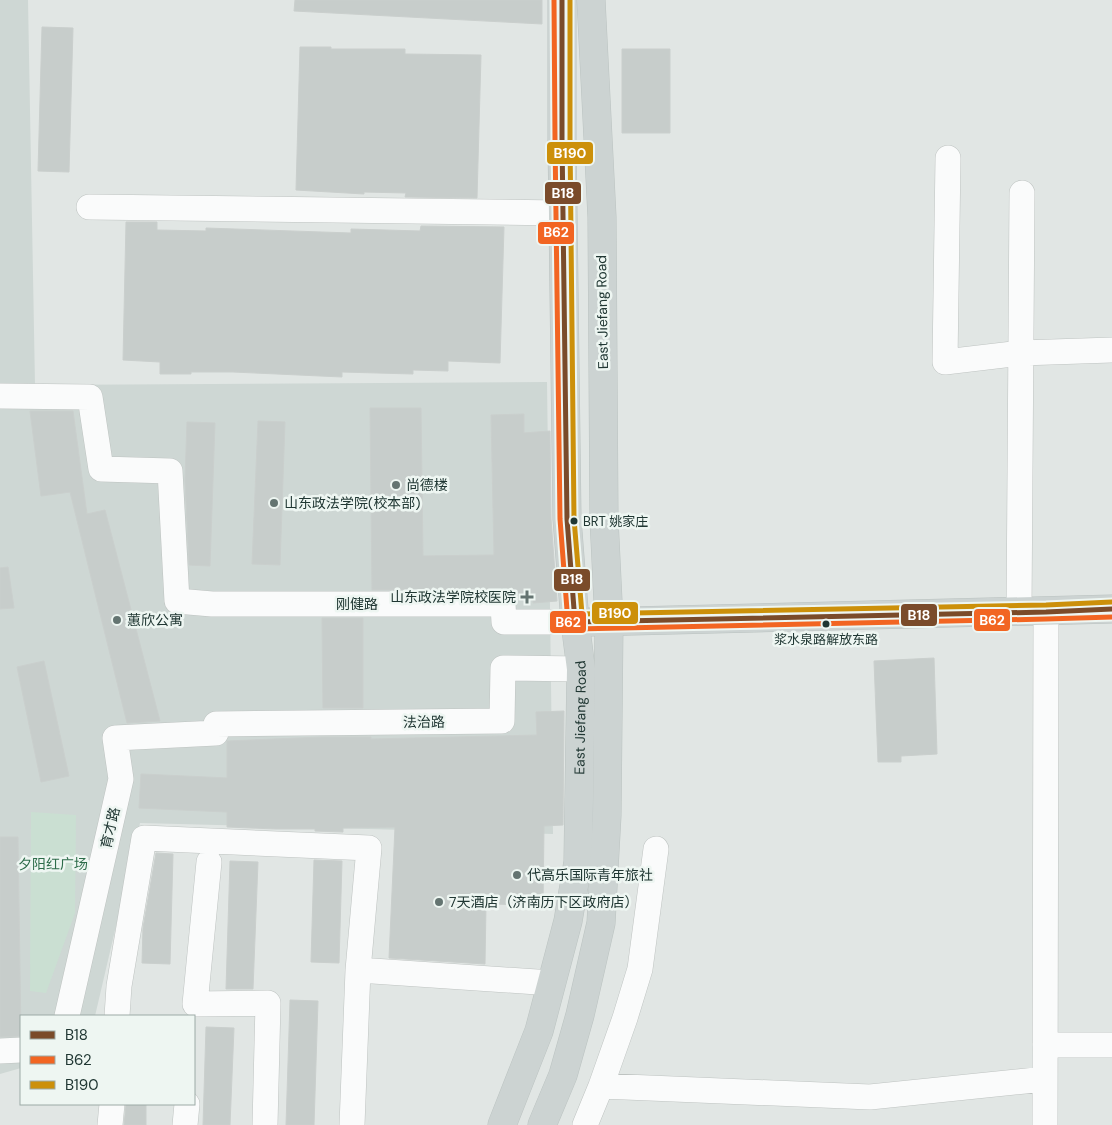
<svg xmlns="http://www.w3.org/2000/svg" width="1112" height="1125" font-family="'DM Sans','Noto Sans SC',sans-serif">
	<rect width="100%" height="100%" fill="#e1e6e4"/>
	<path fill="#ced7d4" d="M 0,0 L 28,0 L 35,385 L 547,382 L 553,834 L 140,823 L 95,1016 L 21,1016 L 21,1068 L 0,1074 Z"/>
	<path fill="#cadfd2" d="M 31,812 L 76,815 L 75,913 L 46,993 L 30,991 Z"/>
	<path fill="#c7cdcb" stroke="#cacfcd" d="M 295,0 L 542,0 L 542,24 L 294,11 Z
		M 42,27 L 73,28 L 69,172 L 38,171 Z
		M 300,47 L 331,47 L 331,49 L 405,49 L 405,54 L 481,55 L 477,198 L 405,197 L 406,193 L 364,192 L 364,194 L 296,190 Z
		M 622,49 L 670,49 L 670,133 L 622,133 Z
		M 126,222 L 157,222 L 157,230 L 206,231 L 206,228 L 351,233 L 351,229 L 420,231 L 421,226 L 504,227 L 500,363 L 448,361 L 448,371 L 413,370 L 413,374 L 342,372 L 342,377 L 233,372 L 191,372 L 191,374 L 160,374 L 160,362 L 123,360 Z
		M 370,408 L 421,408 L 423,556 L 494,555 L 491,415 L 524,414 L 524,433 L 550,431 L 551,519 L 557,601 L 533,603 L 533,597 L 515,597 L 510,592 L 503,590 L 372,590 Z
		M 30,411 L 73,411 L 87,514 L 105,510 L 160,721 L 127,723 L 70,492 L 41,496 Z
		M 258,421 L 285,422 L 280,565 L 252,564 Z
		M 187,422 L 215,423 L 210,566 L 189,565 L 185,481 Z
		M 8,567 L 14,608 L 0,609 L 0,568 Z
		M 322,618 L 363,618 L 363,708 L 323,708 Z
		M 934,658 L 937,754 L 901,756 L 901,762 L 878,762 L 874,661 Z
		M 44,661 L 69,776 L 41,782 L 17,667 Z
		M 564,711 L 563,825 L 544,826 L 543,905 L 486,904 L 485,964 L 389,958 L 395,827 L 343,828 L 343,832 L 315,831 L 315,829 L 276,829 L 227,827 L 227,812 L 139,808 L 141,774 L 227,778 L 227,741 L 322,737 L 371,737 L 371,739 L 537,735 L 536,712 Z
		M 0,837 L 18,837 L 21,1036 L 0,1037 Z
		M 156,853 L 173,854 L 170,964 L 142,963 L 143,928 Z
		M 314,860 L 342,861 L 339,963 L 311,962 Z
		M 230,861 L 258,862 L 253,989 L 226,989 Z
		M 290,1000 L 318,1001 L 314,1125 L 286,1125 Z
		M 206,1027 L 234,1028 L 230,1125 L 203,1125 Z
		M 126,1104 L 146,1104 L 146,1125 L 124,1125 Z"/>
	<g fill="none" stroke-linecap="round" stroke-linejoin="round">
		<defs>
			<path id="minor" d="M 948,158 L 945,362 L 1021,353 L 1112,350
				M 89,207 L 563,213
				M 0,396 L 90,397 L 101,469 L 170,471 L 177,601 L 212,604 L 503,604 L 504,622 L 575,622
				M 1019,612 L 1022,193
				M 216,724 L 502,721 L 503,668 L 581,669
				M 209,862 L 195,1004 L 268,1003 L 265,1125
				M 358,970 L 552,983
				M 67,1016 L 121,779 L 115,738 L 216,733
				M 117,1016 L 119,986 L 144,838 L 369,848 L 358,970 L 352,1125
				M 1045,1045 L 1112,1045
				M 0,1051 L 21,1050
				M 601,1086 L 625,1018 L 640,969 L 656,849
				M 110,1125 L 112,1104
				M 185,1125 L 187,1104
				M 585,1125 L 601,1086 L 870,1097 L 1045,1079
				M 1045,1125 L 1046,612"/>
			<g id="major">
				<path d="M 591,622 L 1112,609"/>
				<path id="s1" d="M 502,1125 L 539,1031 L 568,921 L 578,862 L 581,669 L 575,622 L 567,519 L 562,139 L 562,0"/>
				<path d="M 542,1125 L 563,1075 L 580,1015 L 601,923 L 607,815 L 609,622 L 604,519 L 602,217 L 591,0"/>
			</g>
		</defs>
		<use href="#minor" stroke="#bec3c1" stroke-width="26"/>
		<use href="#major" stroke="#bbc3c1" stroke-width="29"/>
		<use href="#minor" stroke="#fafbfb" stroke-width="25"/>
		<use href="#major" stroke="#ccd3d2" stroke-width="28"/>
		<defs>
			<path id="bus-1" d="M 562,0 L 562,139 L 567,519 L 575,622 L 1046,612 L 1112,609"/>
			<path id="bus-2" d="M 554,0 L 555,139 L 560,519 L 568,623 L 570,627 L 575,629 L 1046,619 L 1112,617"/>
			<path id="bus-3" d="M 570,0 L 570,139 L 574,519 L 582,614 L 1046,605 L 1112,602"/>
		</defs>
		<use href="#bus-1" stroke="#eef6f2" stroke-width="9"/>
		<use href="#bus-2" stroke="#eef6f2" stroke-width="9"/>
		<use href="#bus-3" stroke="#eef6f2" stroke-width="9"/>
		<use href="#bus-1" stroke="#7a4b2a" stroke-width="5"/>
		<use href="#bus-2" stroke="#f26522" stroke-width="5"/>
		<use href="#bus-3" stroke="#cc900a" stroke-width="5"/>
	</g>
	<g fill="#647471" stroke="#eef6f2" stroke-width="2">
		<circle cx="396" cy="485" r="5"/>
		<circle cx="274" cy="503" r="5"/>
		<path d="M524.5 589.5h5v5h5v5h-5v5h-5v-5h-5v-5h5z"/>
		<circle cx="117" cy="620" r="5"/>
		<circle cx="517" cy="875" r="5"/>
		<circle cx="439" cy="902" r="5"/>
	</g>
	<g fill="#203733" stroke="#eef6f2" stroke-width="2">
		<circle cx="574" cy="521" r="4.5"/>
		<circle cx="826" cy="624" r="4.5"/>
	</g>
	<g text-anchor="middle" stroke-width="5" stroke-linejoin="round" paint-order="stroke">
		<g font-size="13" fill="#203733" stroke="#eef6f2" text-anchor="start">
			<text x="583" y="526">BRT 姚家庄</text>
			<text x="826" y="644" text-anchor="middle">浆水泉路解放东路</text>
		</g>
		<g font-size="14" fill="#203733" stroke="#eef6f2">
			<text transform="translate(602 312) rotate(-91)" y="5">East Jiefang Road</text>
			<text x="357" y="609">刚健路</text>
			<text dy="5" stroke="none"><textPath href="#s1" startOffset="419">East Jiefang Road</textPath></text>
			<text transform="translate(424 722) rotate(-1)" y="5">法治路</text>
			<text transform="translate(110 828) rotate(-77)" y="5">育才路</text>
		</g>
		<g font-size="14" fill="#203733" stroke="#eef6f2" text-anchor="start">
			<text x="406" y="490">尚德楼</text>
			<text x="284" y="508">山东政法学院(校本部)</text>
			<text x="516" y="602" text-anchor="end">山东政法学院校医院</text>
			<text x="127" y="625">蕙欣公寓</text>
			<text x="527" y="880">代高乐国际青年旅社</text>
			<text x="449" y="907">7天酒店（济南历下区政府店）</text>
		</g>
		<g font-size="14" fill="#2d6c4a" stroke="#eef6f2">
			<text x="53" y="869">夕阳红广场</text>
		</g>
	</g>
	<g stroke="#eef6f2" stroke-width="2">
		<rect x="546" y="141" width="48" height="24" rx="5" fill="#cc900a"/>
		<rect x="544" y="181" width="38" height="24" rx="5" fill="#7a4b2a"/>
		<rect x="537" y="221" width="38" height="24" rx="5" fill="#f26522"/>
		<rect x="553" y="568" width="38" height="24" rx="5" fill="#7a4b2a"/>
		<rect x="591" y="601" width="48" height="24" rx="5" fill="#cc900a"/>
		<rect x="900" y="603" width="38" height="24" rx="5" fill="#7a4b2a"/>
		<rect x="973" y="608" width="38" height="24" rx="5" fill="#f26522"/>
		<rect x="549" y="610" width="38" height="24" rx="5" fill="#f26522"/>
	</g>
	<g font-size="14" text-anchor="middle" font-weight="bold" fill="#fff">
		<text x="570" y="158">B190</text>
		<text x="563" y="198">B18</text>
		<text x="556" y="237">B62</text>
		<text x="572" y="584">B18</text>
		<text x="615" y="618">B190</text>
		<text x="919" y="620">B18</text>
		<text x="992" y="625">B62</text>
		<text x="568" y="627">B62</text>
	</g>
	<rect x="20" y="1015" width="175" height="90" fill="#eef6f2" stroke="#9caaa6"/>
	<rect x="30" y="1031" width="25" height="8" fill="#7a4b2a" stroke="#9caaa6"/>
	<text x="65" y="1040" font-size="15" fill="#203733">B18</text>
	<rect x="30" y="1056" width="25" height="8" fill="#f26522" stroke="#9caaa6"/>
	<text x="65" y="1065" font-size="15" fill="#203733">B62</text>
	<rect x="30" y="1081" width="25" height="8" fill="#cc900a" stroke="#9caaa6"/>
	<text x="65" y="1090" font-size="15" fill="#203733">B190</text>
</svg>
